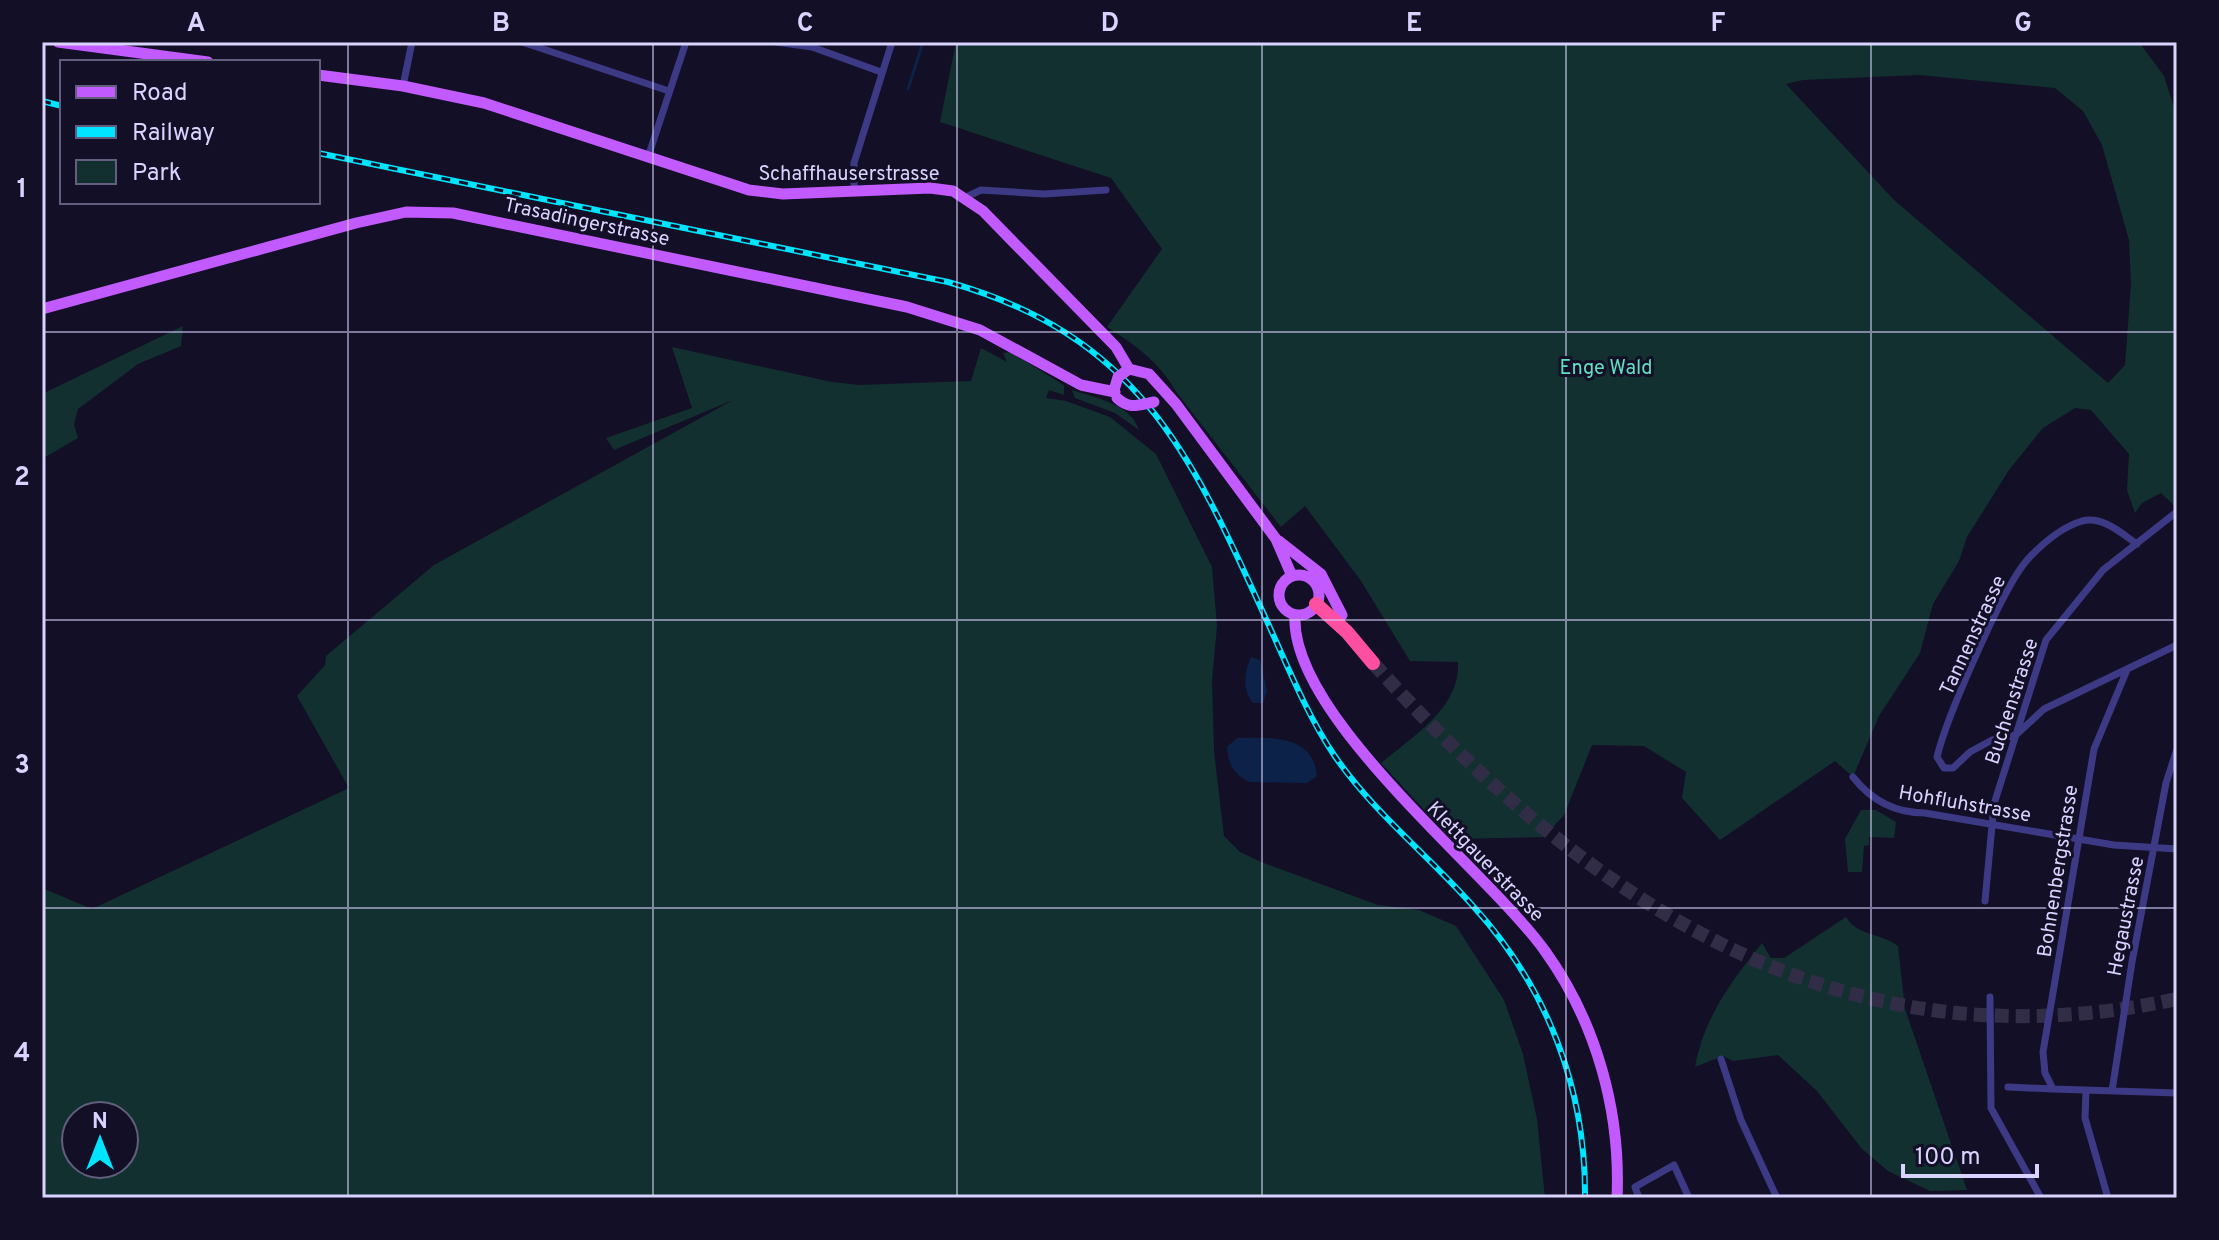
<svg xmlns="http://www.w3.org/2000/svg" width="2219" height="1240" font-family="Overpass,sans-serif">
	<rect width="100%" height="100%" fill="#130f26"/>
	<path fill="#12302f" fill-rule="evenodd" d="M 956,42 L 2139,42 L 2164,76 L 2177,117 L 2177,508 L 2161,493 L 2142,503 L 2135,513 L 2127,490 L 2129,454 L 2091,410 L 2075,408 L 2043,428 L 2009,470 L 1967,537 L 1959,561 L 1933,604 L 1920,653 L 1879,716 L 1853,777 L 1835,761 L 1720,840 L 1682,798 L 1686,772 L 1644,746 L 1592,745 L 1564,815 L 1544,837 L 1451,839 L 1381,763 C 1412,737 1461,707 1458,662 L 1410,661 L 1361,581 L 1305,506 L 1281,527 L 1177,393 C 1159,362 1137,346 1107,327 L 1162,249 L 1111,178 L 940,122 ZM 1919,75 L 2055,88 L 2083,111 L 2102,145 L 2129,240 L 2131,283 L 2125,365 L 2108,383 L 1894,200 L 1786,84 L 1803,80 Z
		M 183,326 L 181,346 L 138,364 L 78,409 L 74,424 L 78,438 L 42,459 L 42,394 Z
		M 672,347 L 832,382 L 859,385 L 971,381 L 981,348 L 1007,362 L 1003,353 L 1010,352 L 1064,385 L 1064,395 L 1049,390 L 1046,398 L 1066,401 L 1110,417 L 1156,454 L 1212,567 L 1217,626 L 1212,680 L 1214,751 L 1224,836 L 1240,852 L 1261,862 L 1378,905 L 1419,910 L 1456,926 L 1504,1000 L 1523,1054 L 1537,1119 L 1545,1198 L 42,1198 L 42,888 L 92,909 L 349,788 L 297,696 L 325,665 L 326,656 L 434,565 L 733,400 L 614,450 L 606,438 L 692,408 ZM 76,1116 L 124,1116 L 124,1164 L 76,1164 Z
		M 1072,390 C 1096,398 1131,404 1139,430 L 1115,413 L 1075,398 Z
		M 1861,810 L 1876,810 L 1896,822 L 1894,838 L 1869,837 L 1869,845 L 1864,846 L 1862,872 L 1848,872 L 1845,839 Z
		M 1846,917 C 1857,936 1881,933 1898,946 L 1905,1009 L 1967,1190 L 1930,1191 L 1888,1171 L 1862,1149 L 1817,1091 L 1778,1055 L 1733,1061 L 1723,1056 L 1695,1067 C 1704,1017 1731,982 1762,943 L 1771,958 L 1784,958 Z"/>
	<path fill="#0c2248" d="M 1251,657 L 1260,660 L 1267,691 L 1263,703 L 1253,703 C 1242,690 1244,672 1251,657 Z
		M 1237,738 C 1269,738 1313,733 1317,776 L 1307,783 L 1250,782 C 1234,775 1228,764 1227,747 Z"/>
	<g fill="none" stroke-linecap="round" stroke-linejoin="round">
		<path stroke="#0c2248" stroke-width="3" d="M 908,89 L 923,42"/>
		<path stroke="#312d47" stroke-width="14" stroke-dasharray="14 7" stroke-linecap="butt" d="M 1373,663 C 1589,903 1841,1072 2177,999"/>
		<path stroke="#3d3a85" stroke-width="7" d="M 522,42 L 669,91
			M 776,42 L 812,47 L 881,72
			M 403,86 L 412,42
			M 648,157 L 686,42
			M 854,191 L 854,163 L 892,42
			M 966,197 L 981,190 L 1044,194 L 1106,190
			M 2137,544 C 2121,533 2103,516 2082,521 C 2062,527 2041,545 2027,560 C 2002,589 1946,719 1937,757 L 1944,768 L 1953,768 L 1970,752 L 1992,740 L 2016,735 L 2044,709 L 2177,645
			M 2127,670 L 2094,749 L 2043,1052 L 2045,1073 L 2053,1089 L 2177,1093
			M 1853,777 C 1871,800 1894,813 1925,813 L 2114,845 L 2177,849
			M 1985,901 L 1994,804 L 2046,640 L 2103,570 L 2174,514
			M 1990,997 L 1991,1108 L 2041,1198
			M 1721,1059 L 1741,1120 L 1777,1198
			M 2008,1087 L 2053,1089
			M 2086,1091 L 2085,1118 L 2108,1198
			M 2112,1091 L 2132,962 L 2166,783 L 2177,749
			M 1639,1198 L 1635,1187 L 1674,1165 L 1689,1198"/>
		<path stroke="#c25bff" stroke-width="11" d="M 58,42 L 208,62
			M 318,75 L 403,86 L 484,103 L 749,190 L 783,194 L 930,188 L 953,191 L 983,211 L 1116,347 L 1129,369 L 1149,374 L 1176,404 L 1276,539 L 1292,576
			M 42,309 L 356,223 L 406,212 L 453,213 L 907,307 L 980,330 L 1081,385 L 1115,392
			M 1279,541 L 1321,574 L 1342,615
			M1279 595a20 20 0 1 1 40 0a20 20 0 1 1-40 0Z
			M 1295,615 C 1289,716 1487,870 1545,951 C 1596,1022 1621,1111 1617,1198"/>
		<path stroke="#ff4fa3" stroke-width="14" d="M 1316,604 L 1347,632 L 1373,663"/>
		<defs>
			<path id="rail" d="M 42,101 L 62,106
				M 318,153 L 948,282 C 1144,337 1194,461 1271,630 C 1290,672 1308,716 1334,755 C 1373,812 1427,854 1473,906 C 1547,987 1586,1088 1585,1198"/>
		</defs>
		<use href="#rail" stroke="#00e5ff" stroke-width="6"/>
		<use href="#rail" stroke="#130f26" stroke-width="3" stroke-dasharray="9" stroke-linecap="butt"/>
		<path stroke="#c25bff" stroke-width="11" d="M 1115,387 L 1118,377 L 1129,369
			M 1117,398 C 1130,410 1138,405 1154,402"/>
	</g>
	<path fill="none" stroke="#d9d4ff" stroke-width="2" stroke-opacity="0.55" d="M 348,42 L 348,1198M 653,42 L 653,1198M 957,42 L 957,1198M 1262,42 L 1262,1198M 1566,42 L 1566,1198M 1871,42 L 1871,1198M 42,332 L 2177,332M 42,620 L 2177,620M 42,908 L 2177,908"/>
	<g text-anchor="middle" stroke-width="6" stroke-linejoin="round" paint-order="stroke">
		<g font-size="20" fill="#d9d4ff" stroke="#130f26">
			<text x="849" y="180">Schaffhauserstrasse</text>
			<text transform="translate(587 221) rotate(12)" y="7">Trasadingerstrasse</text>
			<text transform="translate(1972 635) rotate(-65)" y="7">Tannenstrasse</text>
			<text transform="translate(2011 701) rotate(-72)" y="7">Buchenstrasse</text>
			<text transform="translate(1965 803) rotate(10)" y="7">Hohfluhstrasse</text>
			<text transform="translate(1486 861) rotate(46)" y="7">Klettgauerstrasse</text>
			<text transform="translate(2057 871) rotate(-81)" y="7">Bohnenbergstrasse</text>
			<text transform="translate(2125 916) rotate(-79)" y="7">Hegaustrasse</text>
		</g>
		<g font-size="20" fill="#5fe0c0" stroke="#130f26">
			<text x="1606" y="374">Enge Wald</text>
		</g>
	</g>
	<rect width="2219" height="1240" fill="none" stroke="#130f26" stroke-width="88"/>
	<rect x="60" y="60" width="260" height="144" fill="#130f26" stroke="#625e7d" stroke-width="2"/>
	<rect x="76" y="86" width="40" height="12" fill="#c25bff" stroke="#625e7d" stroke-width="2"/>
	<text x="132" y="100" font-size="24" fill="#d9d4ff">Road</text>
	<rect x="76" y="126" width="40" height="12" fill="#00e5ff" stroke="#625e7d" stroke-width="2"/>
	<text x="132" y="140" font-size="24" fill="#d9d4ff">Railway</text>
	<rect x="76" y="160" width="40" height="24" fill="#12302f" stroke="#625e7d" stroke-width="2"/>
	<text x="132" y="180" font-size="24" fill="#d9d4ff">Park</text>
	<g transform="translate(100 1140)"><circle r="38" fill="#130f26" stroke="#625e7d" stroke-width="2"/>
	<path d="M0-6L14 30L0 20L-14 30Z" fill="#00e5ff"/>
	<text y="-12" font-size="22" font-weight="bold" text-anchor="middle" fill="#d9d4ff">N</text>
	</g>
	<path d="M1903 1164v12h134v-12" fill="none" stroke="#d9d4ff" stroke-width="4"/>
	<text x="1915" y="1164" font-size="24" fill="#d9d4ff" stroke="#130f26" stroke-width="6" paint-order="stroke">100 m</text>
	<rect x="44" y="44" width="2131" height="1152" fill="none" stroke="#d9d4ff" stroke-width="3"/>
	<g font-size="26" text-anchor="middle" font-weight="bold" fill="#d9d4ff">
		<text x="196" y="31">A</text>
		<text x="501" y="31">B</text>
		<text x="805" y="31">C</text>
		<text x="1110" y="31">D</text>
		<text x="1414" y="31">E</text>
		<text x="1718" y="31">F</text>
		<text x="2023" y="31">G</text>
		<text x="22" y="197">1</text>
		<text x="22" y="485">2</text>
		<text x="22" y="773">3</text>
		<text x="22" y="1061">4</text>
	</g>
</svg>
